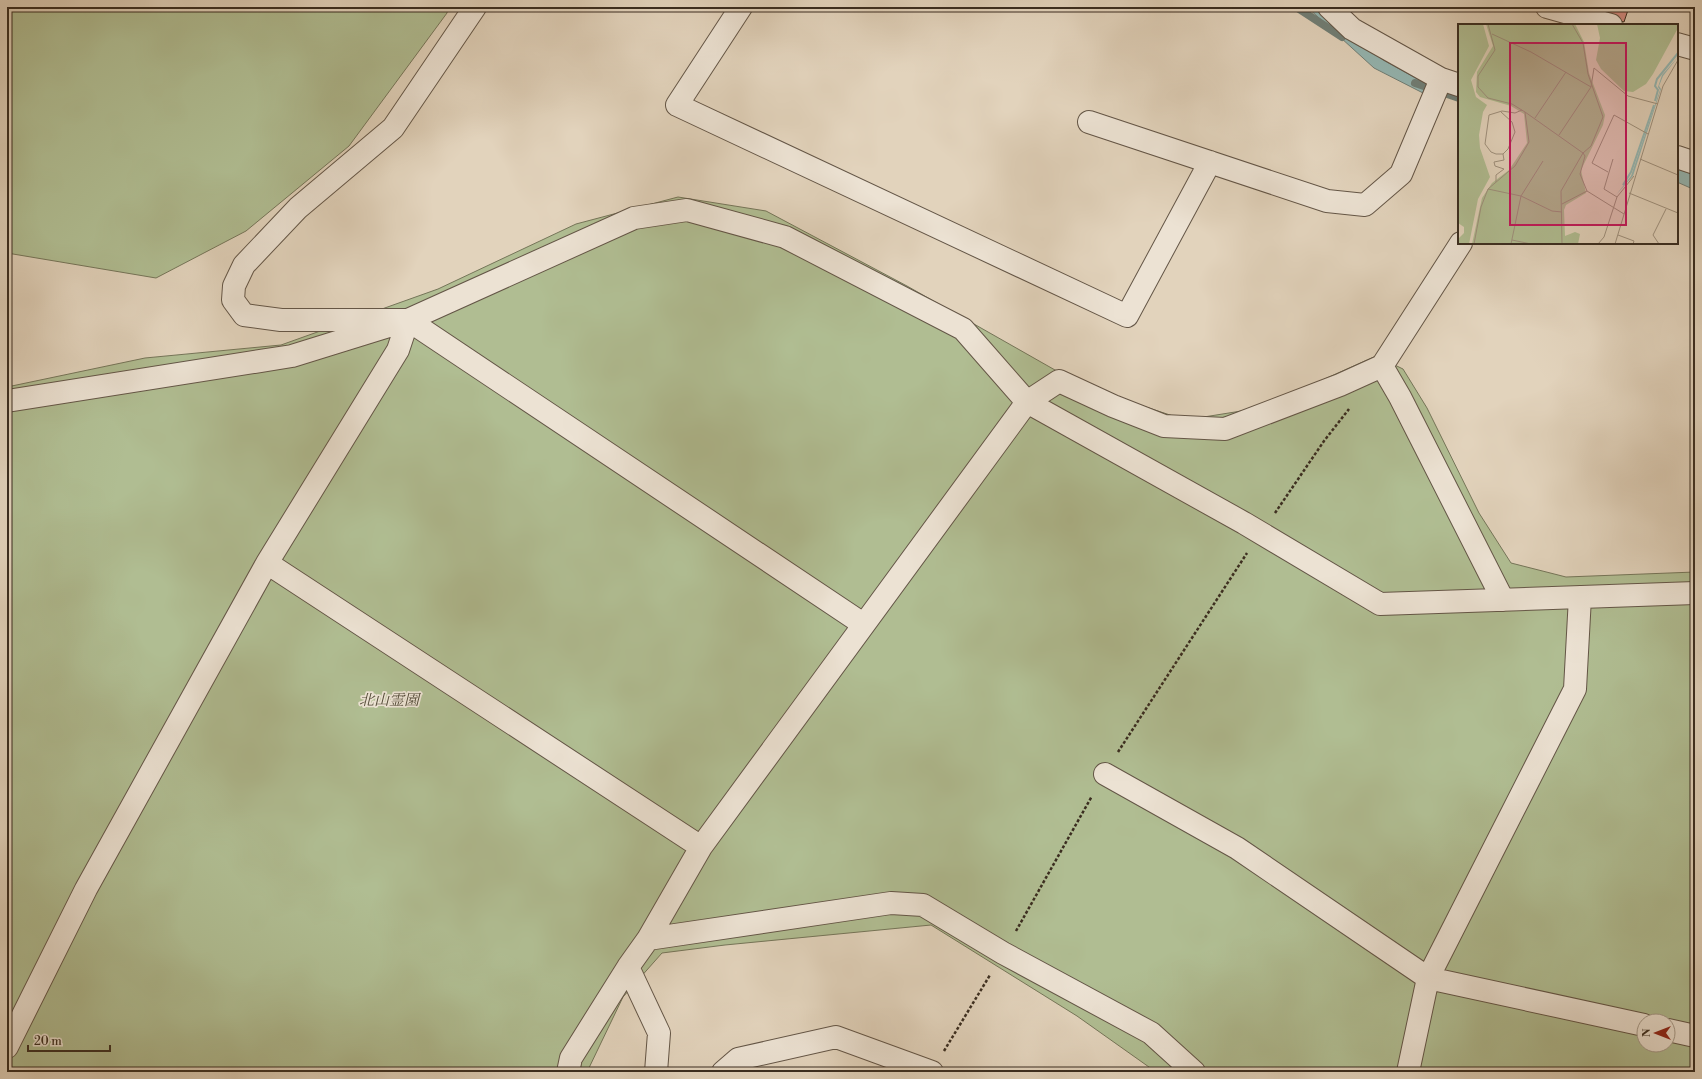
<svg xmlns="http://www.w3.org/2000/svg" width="1702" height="1079" font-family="'Libre Bodoni','Noto Serif JP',serif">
	<rect width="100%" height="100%" fill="#e2d3bc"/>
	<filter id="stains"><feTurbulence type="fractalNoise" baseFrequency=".005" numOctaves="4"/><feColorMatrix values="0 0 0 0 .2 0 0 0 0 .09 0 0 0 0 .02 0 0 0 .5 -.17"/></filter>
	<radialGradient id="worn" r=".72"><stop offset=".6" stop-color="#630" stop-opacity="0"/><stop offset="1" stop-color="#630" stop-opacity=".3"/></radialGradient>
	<path fill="#b0bd92" stroke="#757559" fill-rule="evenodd" d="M 7,7 L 448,7 L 447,13 L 349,146 L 246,231 L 156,278 L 7,253 Z
		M 678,197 L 766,211 L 907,286 L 1055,370 L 1122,399 L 1185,420 L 1260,408 L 1376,356 L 1403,369 L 1427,408 L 1479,513 L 1511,563 L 1566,577 L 1695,572 L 1695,1072 L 1156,1072 L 1077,1016 L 931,925 L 725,945 L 662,953 L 623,997 L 587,1072 L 7,1072 L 7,387 L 145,358 L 281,345 L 438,289 L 576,224 ZM 1644,1021 L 1668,1021 L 1668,1045 L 1644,1045 Z"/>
	<path fill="#95b7b3" stroke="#718078" d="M 1307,7 L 1324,7 L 1383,60 L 1425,83 L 1423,93 L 1374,68 Z
		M 1677,165 L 1695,172 L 1695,190 L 1677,182 Z"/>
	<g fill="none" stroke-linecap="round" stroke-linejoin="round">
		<path stroke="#718078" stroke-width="8" d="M 1296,7 L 1342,37
			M 1415,83 L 1459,98"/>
	</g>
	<path fill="#d28b81" stroke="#3a2d20" d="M 1577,7 L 1629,7 L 1624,22 Z"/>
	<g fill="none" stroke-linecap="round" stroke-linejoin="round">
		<defs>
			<path id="minor" d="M 475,7 L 393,128 L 298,208 L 244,265 L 234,286 L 233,300 L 244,315 L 281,320 L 408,320 L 863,624
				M 741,7 L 677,105 L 1127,316 L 1210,162
				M 1329,7 L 1352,29 L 1441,79 L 1459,85
				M 1547,7 L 1611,25
				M 1677,44 L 1695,49
				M 1089,122 L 1327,201 L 1365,205 L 1401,174 L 1441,79
				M 1677,157 L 1695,163
				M 1382,366 L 1400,397 L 1503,600
				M 7,401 L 292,356 L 408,320 L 634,218 L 687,210 L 785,237 L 963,329 L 1027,402 L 1244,523 L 1380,604 L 1695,593
				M 267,563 L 701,847
				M 1105,774 L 1237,848 L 1428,978 L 1644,1025
				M 648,939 L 701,847 L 1027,402 L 1059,381 L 1113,406 L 1164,426 L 1225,429 L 1340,385 L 1382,366 L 1461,243
				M 628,967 L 659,1033 L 656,1072
				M 1668,1030 L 1695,1036
				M 7,1047 L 86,889 L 267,563 L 398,350 L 408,320
				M 568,1072 L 571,1058 L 628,967 L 648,939 L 891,903 L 923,905 L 1003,953 L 1151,1033 L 1194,1072
				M 723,1072 L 738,1059 L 836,1037 L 932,1072
				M 1408,1072 L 1428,978 L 1575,689 L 1580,597"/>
		</defs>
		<use href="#minor" stroke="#645647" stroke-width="24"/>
		<path stroke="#3a2d20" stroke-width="2.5" stroke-dasharray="3 2" stroke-linecap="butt" d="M 1275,513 L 1324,441 L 1349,409
			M 1118,752 L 1247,553
			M 1016,931 L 1092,796
			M 944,1051 L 990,975"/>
		<use href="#minor" stroke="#ece2d3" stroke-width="22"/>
	</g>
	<g text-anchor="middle" stroke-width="3.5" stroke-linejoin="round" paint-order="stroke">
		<g font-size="15" font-style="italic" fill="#524a37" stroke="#ece2d3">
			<text x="389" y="705">北山霊園</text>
		</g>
	</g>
	<g transform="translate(1458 24)">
		<rect width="220" height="220" fill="#e2d3bc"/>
		<path d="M 0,0 L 25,0 L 31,22 L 13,56 L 18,73 L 29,81 L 25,88 L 21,111 L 22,124 L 32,153 L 20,175 L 11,220 L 0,220 L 0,215 L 6,209 L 6,203 L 0,199 ZM 28,0 L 117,0 L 126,18 L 131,49 L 147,91 L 145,101 L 123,146 L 128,169 L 108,181 L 106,186 L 107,212 L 117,208 L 122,210 L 120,220 L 14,220 L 24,174 L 34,159 L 51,146 L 69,119 L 66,90 L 53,82 L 22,73 L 18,68 L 19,48 L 35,22 ZM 139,0 L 220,0 L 220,4 L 195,50 L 188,60 L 175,68 L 166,67 L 143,45 L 138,36 L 142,14 Z" fill="#b0bd92"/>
		<path d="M 220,33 L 205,52 L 201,62 L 203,65 L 175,152 L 158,171 L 173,152 L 202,66 L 200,63 L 204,51 Z" fill="#95b7b3"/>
		<path fill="none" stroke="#95b7b3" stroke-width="2" d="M 197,77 L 200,66 L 197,62 L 199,55 L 220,29M 165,161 L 173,148 L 196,81"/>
		<path fill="none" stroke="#9f917e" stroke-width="1" d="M 34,10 L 73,28 L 133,63M 43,88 L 54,98 L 57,108 L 50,125 L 45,130 L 38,130 L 33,128 L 27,120 L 31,91 L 44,87 L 57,89 L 64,86M 67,88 L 125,129 L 127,132 L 122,150 L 129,167 L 166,190M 77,94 L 108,48M 101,111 L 133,63 L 136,44 L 170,72 L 200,80M 155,135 L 146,165 L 159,173M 182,135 L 220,151M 150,148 L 134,139 L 156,91 L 190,110M 38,158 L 38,151 L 46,145 L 37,142 L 36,138 L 46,136 L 45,130M 30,165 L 63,172 L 94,187 L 104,188M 171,169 L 220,189M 104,180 L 129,167M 160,211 L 176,217 L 175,220M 54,216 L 73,220M 16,220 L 23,183 L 30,165 L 57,142 L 71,118 L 67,88 L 54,80 L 30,74 L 20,63 L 20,52 L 37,26 L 30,0M 53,220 L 63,172 L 85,137M 104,220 L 103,167 L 125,129 L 133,122 L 145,93 L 130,50 L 125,19 L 114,0M 140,220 L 146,213 L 159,173 L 176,152M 157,220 L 205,62 L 220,36M 201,220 L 195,211 L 208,185"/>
		<path fill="#c2185b" fill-opacity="0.15" stroke="#c2185b" stroke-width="2" d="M 52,19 L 168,19 L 168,201 L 52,201 Z"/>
		<rect width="220" height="220" fill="none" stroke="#3a2d20" stroke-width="2"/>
	</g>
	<rect width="1702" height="1079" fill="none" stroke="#e2d3bc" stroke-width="24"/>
	<rect x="8" y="8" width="1686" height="1063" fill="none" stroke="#3a2d20" stroke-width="2"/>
	<rect x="12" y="12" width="1678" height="1055" fill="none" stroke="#3a2d20"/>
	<g transform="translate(1656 1033) rotate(270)"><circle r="19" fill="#ece2d3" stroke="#a59a8b"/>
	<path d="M0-3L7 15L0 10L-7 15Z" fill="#8f2418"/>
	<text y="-6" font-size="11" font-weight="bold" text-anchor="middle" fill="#3a2d20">N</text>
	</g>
	<path d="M28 1045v6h82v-6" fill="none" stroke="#3a2d20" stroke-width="2"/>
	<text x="34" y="1045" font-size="12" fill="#3a2d20" stroke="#ece2d3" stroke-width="3" paint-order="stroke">20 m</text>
	<rect width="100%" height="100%" filter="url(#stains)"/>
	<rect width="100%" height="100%" fill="url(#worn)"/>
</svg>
